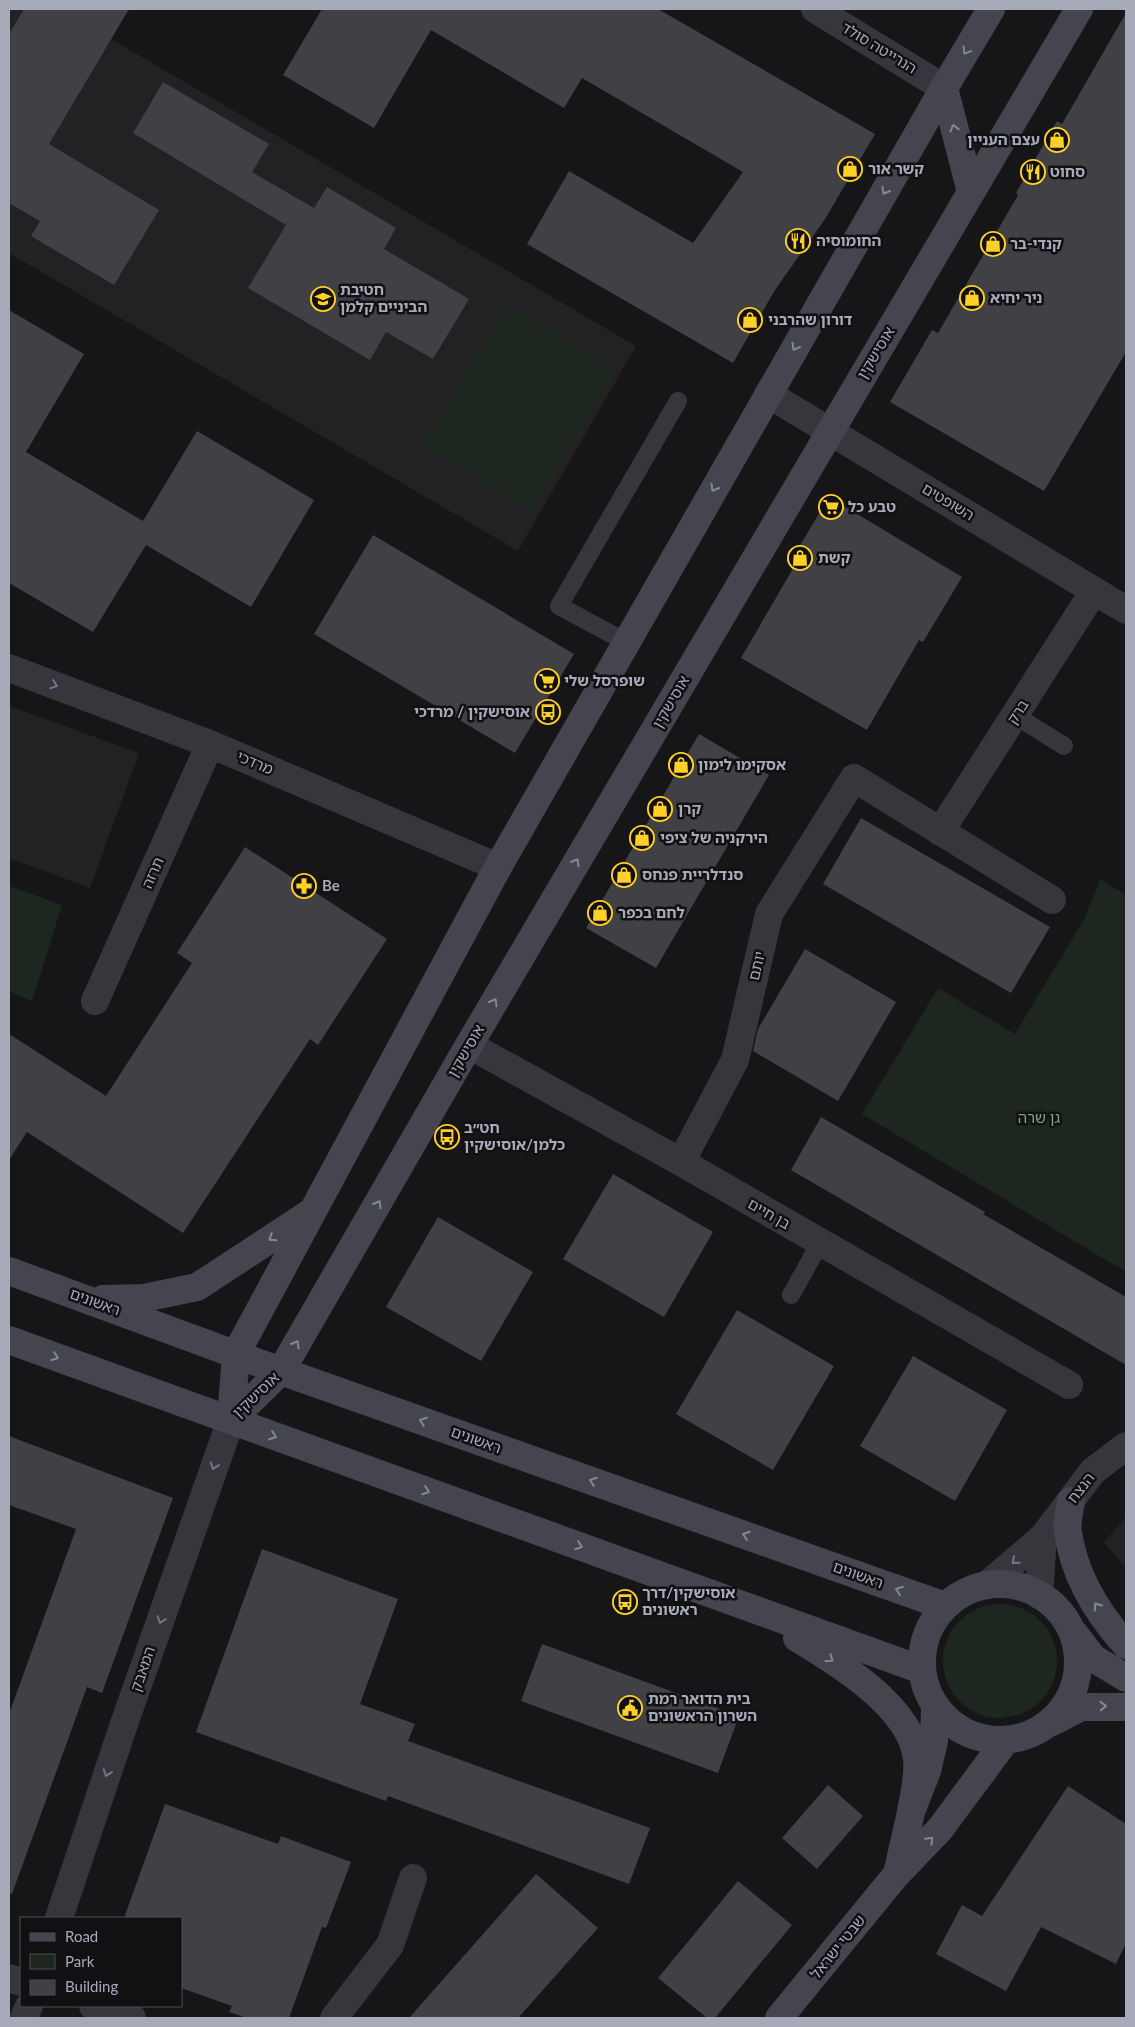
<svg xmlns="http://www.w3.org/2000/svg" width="1135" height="2027" font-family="Lato,'Noto Sans Hebrew',sans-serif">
	<rect width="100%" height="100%" fill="#161618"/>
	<path fill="#222225" d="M 9,9 L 60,9 L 636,346 L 518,551 L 9,253 Z
		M 9,706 L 139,753 L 90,888 L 9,858 Z
		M 1126,1517 L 1126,1568 L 1104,1542 Z"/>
	<path fill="#1d2720" d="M 507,305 L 616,368 L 531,510 L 423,447 Z
		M 1100,879 L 1126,895 L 1126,1272 L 862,1114 L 938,988 L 1015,1034 L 1085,918 Z
		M 9,886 L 62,905 L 32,1001 L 9,991 Z
		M943 1661a57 57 0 1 1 114 0a57 57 0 1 1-114 0Z"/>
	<path fill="#404045" d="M 24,9 L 129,9 L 49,144 L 159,210 L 114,285 L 31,236 L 40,221 L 9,203 L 9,34 Z
		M 322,9 L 658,9 L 875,134 L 825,219 L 775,290 L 733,363 L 527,244 L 569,171 L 693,243 L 743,172 L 582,78 L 564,108 L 431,30 L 374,128 L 283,75 Z
		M 1126,13 L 1126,352 L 1044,491 L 890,402 L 932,330 L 938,333 L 1018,195 L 1016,193 L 1057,121 L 1062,124 Z
		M 163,82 L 269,144 L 252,172 L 314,208 L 327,187 L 396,228 L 384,249 L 469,299 L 433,359 L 386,332 L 370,360 L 248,288 L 286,225 L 133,133 Z
		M 9,310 L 84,354 L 26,452 L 143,521 L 197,431 L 314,500 L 251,607 L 146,545 L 93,632 L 9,583 Z
		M 829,497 L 962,577 L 923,642 L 919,640 L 867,730 L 741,658 L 795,565 L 790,562 Z
		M 373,535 L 574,654 L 515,753 L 314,634 Z
		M 699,734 L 769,775 L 656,968 L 586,928 Z
		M 861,818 L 1050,927 L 1011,993 L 823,884 Z
		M 245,847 L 387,939 L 318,1045 L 310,1039 L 183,1233 L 27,1132 L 9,1160 L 9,1034 L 106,1096 L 192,963 L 177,953 Z
		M 805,949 L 896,1002 L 838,1101 L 753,1051 L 758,1029 Z
		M 821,1117 L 985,1212 L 983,1214 L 1126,1297 L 1126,1365 L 791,1170 Z
		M 613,1174 L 713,1232 L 664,1317 L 563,1259 Z
		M 438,1217 L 533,1272 L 481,1361 L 386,1307 Z
		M 737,1310 L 834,1366 L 773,1470 L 676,1414 Z
		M 913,1356 L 1007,1410 L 955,1501 L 860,1446 Z
		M 9,1436 L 173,1498 L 102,1693 L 87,1687 L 12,1894 L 9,1893 L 9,1714 L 76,1529 L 9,1505 Z
		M 262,1549 L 398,1599 L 360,1704 L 415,1724 L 408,1741 L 650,1828 L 629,1884 L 388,1796 L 386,1801 L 196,1732 Z
		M 542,1644 L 739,1716 L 718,1773 L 521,1701 Z
		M 828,1785 L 863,1816 L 817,1869 L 782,1838 Z
		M 1068,1786 L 1126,1824 L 1126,1943 L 1116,1964 L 1041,1927 L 1006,1991 L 936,1954 L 962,1905 L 982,1916 Z
		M 165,1804 L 278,1844 L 281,1836 L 351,1862 L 326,1928 L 322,1927 L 289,2018 L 247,2018 L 229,2012 L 232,2006 L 181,1988 L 181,1918 L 124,1918 Z
		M 536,1874 L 598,1928 L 518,2018 L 409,2018 Z
		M 738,1881 L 792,1925 L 715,2018 L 707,2018 L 658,1978 Z"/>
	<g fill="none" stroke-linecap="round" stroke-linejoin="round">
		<path stroke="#36373d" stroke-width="18" d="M 626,642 L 559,606 L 678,401
			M 1016,716 L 1064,746
			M 791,1295 L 820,1243"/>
		<path stroke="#36373d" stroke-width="28" d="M 815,9 L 944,88
			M 768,394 L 1126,610
			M 9,668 L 210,744 L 498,867
			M 940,832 L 1094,591
			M 95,1001 L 210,744
			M 469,1045 L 681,1162 L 1069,1385
			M 681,1162 L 735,1060 L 769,914 L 854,778 L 1052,900
			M 987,1585 L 1043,1537 L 1093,1471 L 1126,1446
			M 1039,1595 L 1043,1537
			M 59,1918 L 124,1724 L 231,1420
			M 9,1978 L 21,1982
			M 93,2006 L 132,2018
			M 24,2018 L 29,2006
			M 334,2018 L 390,1945 L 413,1878"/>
		<path stroke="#44454e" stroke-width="28" d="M 944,88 L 971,192
			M 9,1271 L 281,1371 L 945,1606
			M 103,1299 L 144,1298 L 197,1287 L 310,1213
			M 9,1340 L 922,1670
			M 231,1420 L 281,1371 L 469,1045 L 1079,9
			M 231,1420 L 236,1354 L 498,867 L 944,88 L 991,9
			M 1071,1501 C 1070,1510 1066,1522 1068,1532 C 1074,1575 1097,1613 1126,1645
			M922 1662a78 78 0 1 1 156 0a78 78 0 1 1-156 0Z
			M 1074,1633 L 1093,1658 L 1126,1678
			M 797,1638 C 837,1662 912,1707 917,1759 C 919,1777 914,1794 911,1812
			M 1052,1722 L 1081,1707 L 1126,1707
			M 897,1874 L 911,1812 L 927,1771 L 934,1741 L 935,1707
			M 779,2018 L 896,1875 L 940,1829 L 1006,1740"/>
	</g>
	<defs><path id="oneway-chevron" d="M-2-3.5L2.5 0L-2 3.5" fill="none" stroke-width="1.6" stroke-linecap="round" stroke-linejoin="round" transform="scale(1.25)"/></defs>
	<g stroke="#848794">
		<use href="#oneway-chevron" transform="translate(966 51) rotate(121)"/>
		<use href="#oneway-chevron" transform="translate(954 128) rotate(-104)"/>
		<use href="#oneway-chevron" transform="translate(885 191) rotate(120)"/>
		<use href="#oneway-chevron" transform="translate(795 347) rotate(120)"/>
		<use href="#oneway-chevron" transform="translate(714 488) rotate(120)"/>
		<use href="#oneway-chevron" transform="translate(576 862) rotate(-60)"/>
		<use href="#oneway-chevron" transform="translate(494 1002) rotate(-60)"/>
		<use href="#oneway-chevron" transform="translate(378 1204) rotate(-60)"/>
		<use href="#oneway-chevron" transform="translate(272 1238) rotate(147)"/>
		<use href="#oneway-chevron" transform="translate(296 1344) rotate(-60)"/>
		<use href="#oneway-chevron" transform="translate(55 1357) rotate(20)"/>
		<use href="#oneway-chevron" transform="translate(423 1421) rotate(-160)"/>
		<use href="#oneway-chevron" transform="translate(273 1436) rotate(20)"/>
		<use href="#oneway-chevron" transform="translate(593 1481) rotate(-160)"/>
		<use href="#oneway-chevron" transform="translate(426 1491) rotate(20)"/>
		<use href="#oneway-chevron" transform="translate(746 1535) rotate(-160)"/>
		<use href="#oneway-chevron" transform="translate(579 1546) rotate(20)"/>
		<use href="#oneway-chevron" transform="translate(899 1590) rotate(-160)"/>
		<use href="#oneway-chevron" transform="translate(1097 1606) rotate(-125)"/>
		<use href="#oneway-chevron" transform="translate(830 1659) rotate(36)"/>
		<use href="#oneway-chevron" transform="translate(1103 1706) rotate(-2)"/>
		<use href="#oneway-chevron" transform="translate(930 1840) rotate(-47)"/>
	</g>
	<g stroke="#747681">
		<use href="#oneway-chevron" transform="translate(54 685) rotate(21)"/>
		<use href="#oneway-chevron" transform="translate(214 1466) rotate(109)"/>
		<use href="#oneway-chevron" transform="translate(1015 1561) rotate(139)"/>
		<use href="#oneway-chevron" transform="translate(161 1620) rotate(109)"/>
		<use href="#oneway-chevron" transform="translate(107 1773) rotate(109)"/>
	</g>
	<defs>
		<symbol id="shop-ring" viewBox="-11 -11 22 22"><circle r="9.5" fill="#111113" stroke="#ffd027" stroke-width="1.5"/><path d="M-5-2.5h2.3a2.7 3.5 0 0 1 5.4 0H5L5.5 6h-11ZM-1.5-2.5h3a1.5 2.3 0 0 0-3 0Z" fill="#ffd027"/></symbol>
		<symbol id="restaurant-ring" viewBox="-11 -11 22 22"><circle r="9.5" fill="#111113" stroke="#ffd027" stroke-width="1.5"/><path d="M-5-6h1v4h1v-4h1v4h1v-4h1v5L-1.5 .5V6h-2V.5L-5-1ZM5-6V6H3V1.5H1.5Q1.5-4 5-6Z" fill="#ffd027"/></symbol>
		<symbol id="school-ring" viewBox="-11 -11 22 22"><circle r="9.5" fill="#111113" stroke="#ffd027" stroke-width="1.5"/><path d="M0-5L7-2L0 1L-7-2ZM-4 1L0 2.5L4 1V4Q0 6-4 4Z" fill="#ffd027"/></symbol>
		<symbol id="supermarket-ring" viewBox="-11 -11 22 22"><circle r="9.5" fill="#111113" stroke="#ffd027" stroke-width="1.5"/><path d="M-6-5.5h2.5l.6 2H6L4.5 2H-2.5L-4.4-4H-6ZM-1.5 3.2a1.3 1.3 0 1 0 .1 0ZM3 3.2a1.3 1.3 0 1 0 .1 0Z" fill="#ffd027"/></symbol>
		<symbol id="bus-ring" viewBox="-11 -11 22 22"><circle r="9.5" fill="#111113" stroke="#ffd027" stroke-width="1.5"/><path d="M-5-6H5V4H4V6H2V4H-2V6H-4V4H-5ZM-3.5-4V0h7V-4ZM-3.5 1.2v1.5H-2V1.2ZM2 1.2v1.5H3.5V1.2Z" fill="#ffd027"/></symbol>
		<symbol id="pharmacy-ring" viewBox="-11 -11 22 22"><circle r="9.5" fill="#111113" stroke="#ffd027" stroke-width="1.5"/><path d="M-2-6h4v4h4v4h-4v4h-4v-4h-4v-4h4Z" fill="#ffd027"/></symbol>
		<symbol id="civic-ring" viewBox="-11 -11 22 22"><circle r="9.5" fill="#111113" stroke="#ffd027" stroke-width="1.5"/><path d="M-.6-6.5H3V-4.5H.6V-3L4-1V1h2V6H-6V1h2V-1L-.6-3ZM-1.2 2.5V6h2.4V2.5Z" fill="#ffd027"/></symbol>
	</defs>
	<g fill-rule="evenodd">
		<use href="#shop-ring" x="1043" y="126" width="28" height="28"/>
		<use href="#shop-ring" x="836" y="155" width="28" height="28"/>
		<use href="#restaurant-ring" x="1019" y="158" width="28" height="28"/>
		<use href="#restaurant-ring" x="784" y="227" width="28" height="28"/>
		<use href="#shop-ring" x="979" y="230" width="28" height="28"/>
		<use href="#shop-ring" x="958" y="284" width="28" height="28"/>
		<use href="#school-ring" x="309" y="285" width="28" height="28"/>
		<use href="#shop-ring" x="736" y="306" width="28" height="28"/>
		<use href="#supermarket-ring" x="817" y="493" width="28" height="28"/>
		<use href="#shop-ring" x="786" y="544" width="28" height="28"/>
		<use href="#supermarket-ring" x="533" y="667" width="28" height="28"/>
		<use href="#bus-ring" x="534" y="698" width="28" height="28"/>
		<use href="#shop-ring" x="667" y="751" width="28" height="28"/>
		<use href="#shop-ring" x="646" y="795" width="28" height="28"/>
		<use href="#shop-ring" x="628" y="824" width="28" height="28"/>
		<use href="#shop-ring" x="610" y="861" width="28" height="28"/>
		<use href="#pharmacy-ring" x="290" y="872" width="28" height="28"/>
		<use href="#shop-ring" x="586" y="899" width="28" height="28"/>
		<use href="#bus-ring" x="433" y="1123" width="28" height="28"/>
		<use href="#bus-ring" x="611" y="1588" width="28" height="28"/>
		<use href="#civic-ring" x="616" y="1694" width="28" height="28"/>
	</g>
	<g text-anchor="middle" stroke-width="5" stroke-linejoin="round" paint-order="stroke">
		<g font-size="15" fill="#a7aab9" stroke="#111113">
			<text transform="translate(879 48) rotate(31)" y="5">הנרייטה סולד</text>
			<text transform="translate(876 353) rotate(-59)" y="5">אוסישקין</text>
			<text transform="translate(948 502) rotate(31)" y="5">השופטים</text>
			<text transform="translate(671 702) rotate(-60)" y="5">אוסישקין</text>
			<text transform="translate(1018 712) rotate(-57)" y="5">ברק</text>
			<text transform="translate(255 763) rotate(23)" y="5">מרדכי</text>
			<text transform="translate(153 873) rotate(-66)" y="5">תרזה</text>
			<text transform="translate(757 966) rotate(-77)" y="5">יותם</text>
			<text transform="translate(466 1051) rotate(-60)" y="5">אוסישקין</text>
			<text transform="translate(769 1214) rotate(30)" y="5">בן חיים</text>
			<text transform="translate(95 1302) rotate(20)" y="5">ראשונים</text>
			<text transform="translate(256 1395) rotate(-44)" y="5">אוסישקין</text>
			<text transform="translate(476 1440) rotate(20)" y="5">ראשונים</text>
			<text transform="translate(1081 1488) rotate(-52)" y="5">הנצח</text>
			<text transform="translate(858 1575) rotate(20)" y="5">ראשונים</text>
			<text transform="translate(143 1669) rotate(-71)" y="5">המאבק</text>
			<text transform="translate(838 1947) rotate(-51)" y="5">שבטי ישראל</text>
		</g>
		<g font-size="15" font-weight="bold" fill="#a7aab9" stroke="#111113" text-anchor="start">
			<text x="1040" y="145" text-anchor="end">עצם העניין</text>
			<text x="868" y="174">קשר אור</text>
			<text x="1050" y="177">סחוט</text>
			<text x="816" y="246">החומוסיה</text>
			<text x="1010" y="249">קנדי-בר</text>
			<text x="340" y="295">חטיבת<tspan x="340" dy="17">הביניים קלמן</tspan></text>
			<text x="990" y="303">ניר יחיא</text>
			<text x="768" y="325">דורון שהרבני</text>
			<text x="848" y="512">טבע כל</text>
			<text x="818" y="563">קשת</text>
			<text x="564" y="686">שופרסל שלי</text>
			<text x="530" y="717" text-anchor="end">אוסישקין / מרדכי</text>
			<text x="698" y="770">אסקימו לימון</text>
			<text x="678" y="814">קרן</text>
			<text x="660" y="843">הירקניה של ציפי</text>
			<text x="642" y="880">סנדלריית פנחס</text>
			<text x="322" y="891">Be</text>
			<text x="618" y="918">לחם בכפר</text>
			<text x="464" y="1133">חט״ב<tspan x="464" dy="17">כלמן/אוסישקין</tspan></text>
			<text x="642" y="1598">אוסישקין/דרך<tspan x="642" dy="17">ראשונים</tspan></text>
			<text x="648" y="1704">בית הדואר רמת<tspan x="648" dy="17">השרון הראשונים</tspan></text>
		</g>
		<g font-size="15" fill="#7ca683" stroke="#111113">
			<text x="1039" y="1123">גן שרה</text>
		</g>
	</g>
	<rect width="1135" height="2027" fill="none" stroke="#a7aab9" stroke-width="20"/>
	<rect x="20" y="1917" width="162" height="90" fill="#111113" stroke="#4d4e55"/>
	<rect x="30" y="1933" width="25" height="8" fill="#44454e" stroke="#4d4e55"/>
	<text x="65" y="1942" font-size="15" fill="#a7aab9">Road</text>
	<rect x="30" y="1954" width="25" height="15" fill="#1d2720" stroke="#4d4e55"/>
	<text x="65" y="1967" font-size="15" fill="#a7aab9">Park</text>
	<rect x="30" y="1980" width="25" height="15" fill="#404045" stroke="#4d4e55"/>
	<text x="65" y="1992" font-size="15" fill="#a7aab9">Building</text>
</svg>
